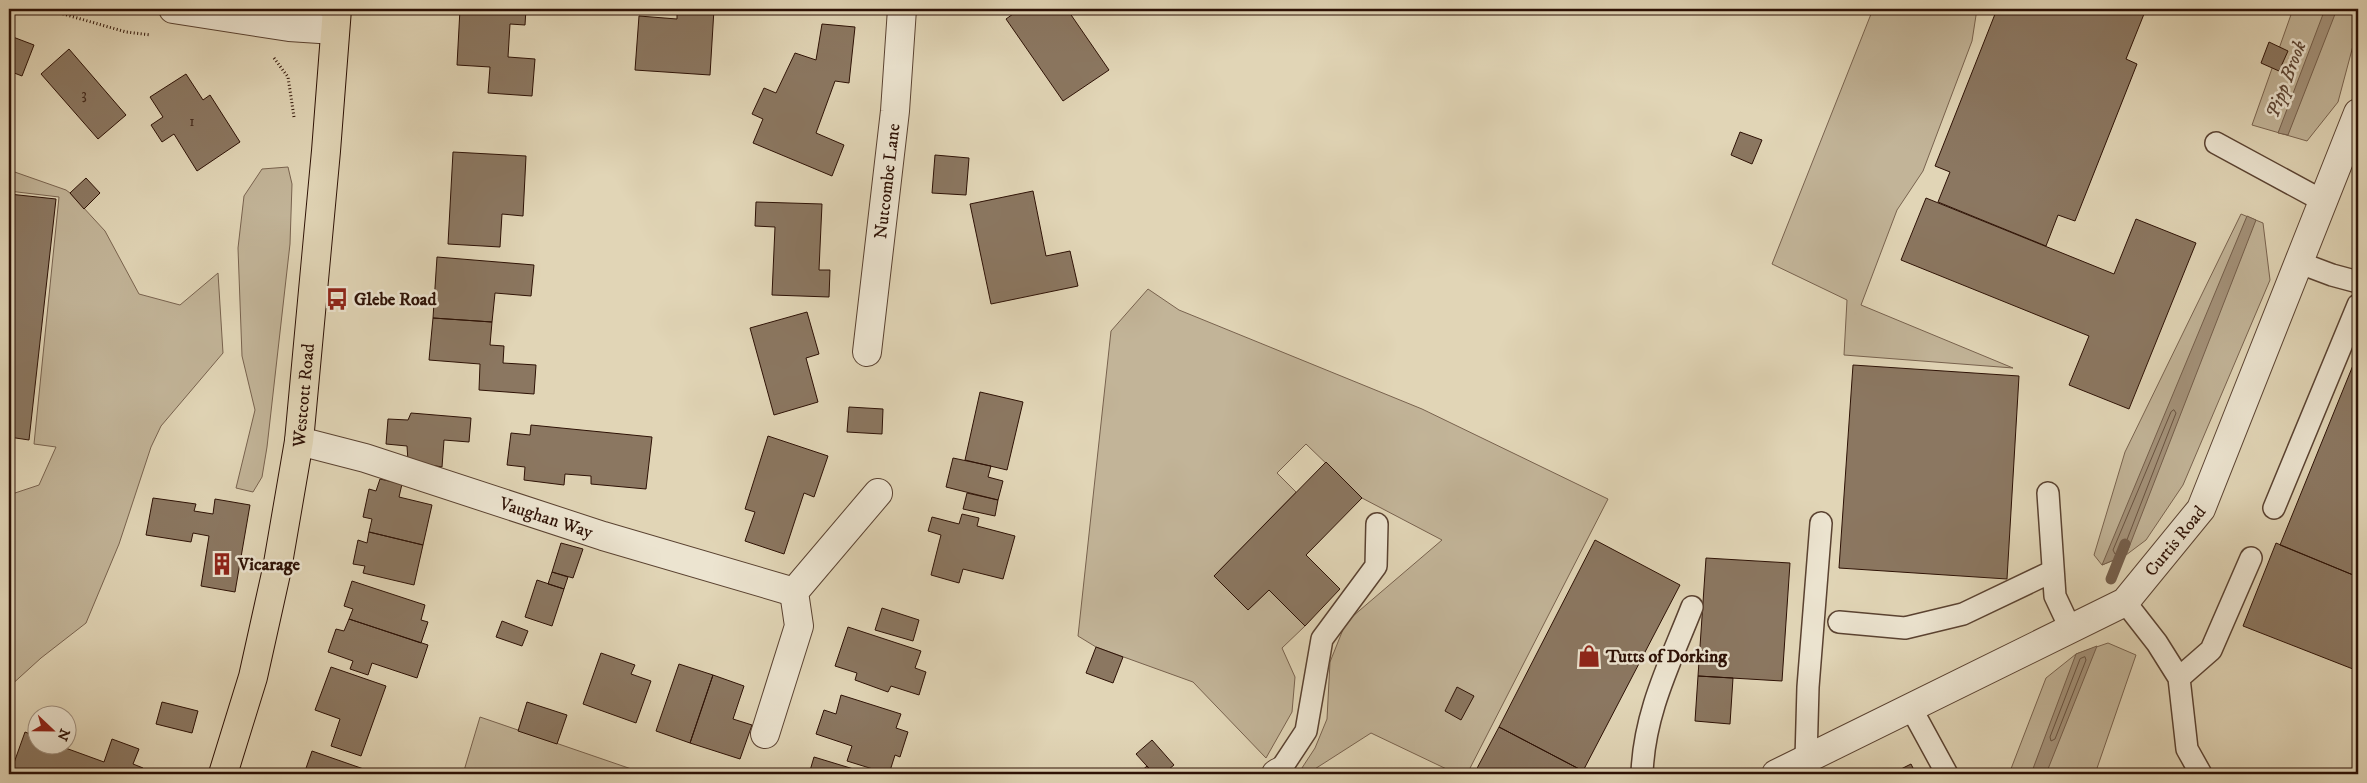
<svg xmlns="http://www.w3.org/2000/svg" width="2367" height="783" font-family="'IM FELL DW Pica',serif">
	<rect width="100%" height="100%" fill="#e1d5b6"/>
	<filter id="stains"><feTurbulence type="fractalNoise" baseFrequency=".004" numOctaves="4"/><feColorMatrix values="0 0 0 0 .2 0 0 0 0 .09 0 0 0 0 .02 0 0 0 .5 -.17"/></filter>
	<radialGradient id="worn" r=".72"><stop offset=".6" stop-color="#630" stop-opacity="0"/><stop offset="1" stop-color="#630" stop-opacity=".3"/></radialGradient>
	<path fill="#c2b498" stroke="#78624e" d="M 1873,9 L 1977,9 L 1972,41 L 1923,171 L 1897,210 L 1861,305 L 2013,368 L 1844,355 L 1847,300 L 1772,264 Z
		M 2293,9 L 2358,9 L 2358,27 L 2338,102 L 2307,141 L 2252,125 Z
		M 288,167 L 292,184 L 290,244 L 267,447 L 262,477 L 253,492 L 236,488 L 255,410 L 242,356 L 238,248 L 244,196 L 262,169 Z
		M 9,170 L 66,190 L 70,193 L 105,231 L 139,294 L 180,305 L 218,273 L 223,353 L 161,426 L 151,447 L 119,544 L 86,623 L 41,658 L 9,687 L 9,495 L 39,485 L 56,447 L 34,444 L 59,197 L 9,191 Z
		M 2241,214 L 2263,223 L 2270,280 L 2183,485 L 2146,540 L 2126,555 L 2102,565 L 2094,555 L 2125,452 Z
		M 1148,289 L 1179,310 L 1422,409 L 1608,499 L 1467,774 L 1457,774 L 1371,733 L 1307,774 L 1298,774 L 1315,748 L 1327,719 L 1330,662 L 1346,622 L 1442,540 L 1362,498 L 1306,444 L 1277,473 L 1296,492 L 1214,576 L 1248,610 L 1269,590 L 1305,626 L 1282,648 L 1295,677 L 1292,712 L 1266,758 L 1193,682 L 1096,647 L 1078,636 L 1111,331 Z
		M 2108,643 L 2136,655 L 2095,774 L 2009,774 L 2046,678 L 2076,654 Z
		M 480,717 L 646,774 L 463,774 Z"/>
	<path fill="#a4927a" stroke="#745e4b" d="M 2325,9 L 2337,9 L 2288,135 L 2278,133 Z
		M 2247,216 L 2256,220 L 2126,555 L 2102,565 Z
		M 2097,646 L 2046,774 L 2031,774 L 2076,654 Z"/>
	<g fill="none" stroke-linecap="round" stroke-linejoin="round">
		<path stroke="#685240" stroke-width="1" d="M 2174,410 L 2176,413 L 2123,550 L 2115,554 L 2113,550 L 2171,412 Z
			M 2085,657 L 2086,660 L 2055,739 L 2051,741 L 2050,737 L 2080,659 Z"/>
		<path stroke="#745e4b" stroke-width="11" d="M 2111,579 L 2125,544"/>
	</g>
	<path fill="#8b7761" stroke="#2d1105" d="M 460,9 L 526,9 L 525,25 L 510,24 L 508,57 L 535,59 L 532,96 L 488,93 L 490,67 L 457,65 Z
		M 677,9 L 714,9 L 710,75 L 635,70 L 639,16 L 677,19 Z
		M 1020,9 L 1067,9 L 1109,70 L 1063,101 L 1006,19 Z
		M 1997,9 L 2146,9 L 2126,59 L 2137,64 L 2075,221 L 2058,215 L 2046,246 L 1938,202 L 1950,172 L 1935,166 Z
		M 822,24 L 855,27 L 849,83 L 835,81 L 816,133 L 844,145 L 832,176 L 753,143 L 763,119 L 752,114 L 764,88 L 776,93 L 795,53 L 816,60 Z
		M 13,37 L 34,45 L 22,76 L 9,71 L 9,49 Z
		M 2269,42 L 2288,51 L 2279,71 L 2261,63 Z
		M 69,49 L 126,115 L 98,139 L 41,74 Z
		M 186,74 L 203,100 L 210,95 L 240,142 L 197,171 L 174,134 L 162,142 L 151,125 L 163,117 L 150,97 Z
		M 1740,132 L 1762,140 L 1752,164 L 1731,155 Z
		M 453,152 L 526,156 L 523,216 L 502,214 L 500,247 L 448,244 Z
		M 935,155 L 969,158 L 966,195 L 932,193 Z
		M 86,178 L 100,193 L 84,209 L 70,193 Z
		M 1033,191 L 1046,256 L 1070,251 L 1078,286 L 991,304 L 970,204 Z
		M 9,194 L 56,199 L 29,440 L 9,437 Z
		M 1926,198 L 2114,274 L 2136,219 L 2196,243 L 2129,409 L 2069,385 L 2089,336 L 1901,260 Z
		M 756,202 L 822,204 L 819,270 L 830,270 L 829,297 L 772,295 L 775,227 L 755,226 Z
		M 437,257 L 534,265 L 531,296 L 495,293 L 492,322 L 433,318 Z
		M 807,312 L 819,354 L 806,358 L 818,402 L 774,415 L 750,328 Z
		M 433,318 L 492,322 L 490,345 L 504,346 L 503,363 L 536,365 L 534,394 L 479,390 L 480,364 L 429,360 Z
		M 2358,353 L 2358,577 L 2280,545 Z
		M 1853,365 L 2019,376 L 2007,579 L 1839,568 Z
		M 980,392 L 1023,402 L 1007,470 L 965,460 Z
		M 849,407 L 883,409 L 882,434 L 847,432 Z
		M 411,413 L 471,418 L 469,442 L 444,440 L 442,467 L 408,461 L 407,446 L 386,444 L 388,419 L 408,420 Z
		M 531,425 L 652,437 L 646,489 L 591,484 L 591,476 L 565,474 L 564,485 L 524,480 L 525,467 L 507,465 L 511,433 L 530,435 Z
		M 768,436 L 828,456 L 814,497 L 804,493 L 784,554 L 745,541 L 755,512 L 745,509 Z
		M 953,458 L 991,466 L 988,477 L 1003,481 L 998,500 L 946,487 Z
		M 1326,462 L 1362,498 L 1306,555 L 1340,589 L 1305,626 L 1269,590 L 1248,610 L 1214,576 Z
		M 380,479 L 402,484 L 399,497 L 432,505 L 423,545 L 369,532 L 372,519 L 363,517 L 369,489 L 376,491 Z
		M 967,493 L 998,500 L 995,516 L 963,509 Z
		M 153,498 L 196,504 L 194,511 L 213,514 L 215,499 L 250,505 L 235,592 L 201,586 L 209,536 L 193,533 L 191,542 L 146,535 Z
		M 962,514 L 979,518 L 977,526 L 1015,536 L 1003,579 L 963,569 L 959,583 L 931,575 L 941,535 L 928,531 L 932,517 L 959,524 Z
		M 369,532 L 423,545 L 414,585 L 363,573 L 365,566 L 353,564 L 358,540 L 367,543 Z
		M 1595,540 L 1680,585 L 1583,771 L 1499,727 Z
		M 561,543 L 583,549 L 573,578 L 552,572 Z
		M 2276,543 L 2358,577 L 2358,671 L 2243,626 Z
		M 1706,558 L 1790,563 L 1782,681 L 1698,676 Z
		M 552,572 L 568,577 L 564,589 L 548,584 Z
		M 537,580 L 564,589 L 552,626 L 525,617 Z
		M 352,581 L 425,605 L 421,620 L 428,622 L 421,643 L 349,619 L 353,609 L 344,606 Z
		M 882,608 L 919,620 L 913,641 L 875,630 Z
		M 349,619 L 428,645 L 417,678 L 372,663 L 368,675 L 350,669 L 353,661 L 328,652 L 336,629 L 344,631 Z
		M 502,621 L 528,631 L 522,646 L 496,637 Z
		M 848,627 L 921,651 L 915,668 L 926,672 L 919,695 L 891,686 L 888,692 L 855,680 L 857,673 L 835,666 Z
		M 1096,647 L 1123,657 L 1113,683 L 1086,673 Z
		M 601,653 L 635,665 L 631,674 L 651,681 L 636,723 L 583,704 Z
		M 679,664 L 713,675 L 690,743 L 656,731 Z
		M 331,667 L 386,686 L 361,756 L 331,746 L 340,719 L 315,710 Z
		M 713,675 L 744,686 L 733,719 L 752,725 L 740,759 L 690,743 Z
		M 1698,676 L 1733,678 L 1730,724 L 1695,721 Z
		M 1457,687 L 1474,696 L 1461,720 L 1445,711 Z
		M 841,695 L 901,714 L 896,728 L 908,732 L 900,757 L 895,755 L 889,774 L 847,761 L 852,746 L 816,734 L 824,710 L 836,714 Z
		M 162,702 L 198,711 L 192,733 L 156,724 Z
		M 527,702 L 567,715 L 557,744 L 518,731 Z
		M 1499,727 L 1583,771 L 1589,774 L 1474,774 Z
		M 25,732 L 38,737 L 38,746 L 60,746 L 104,762 L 112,739 L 139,749 L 133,764 L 143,768 L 140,774 L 10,774 Z
		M 1152,740 L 1174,765 L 1163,774 L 1154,774 L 1136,754 Z
		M 312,751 L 378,774 L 304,774 Z
		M 814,757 L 870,774 L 809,774 Z
		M 1911,764 L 1916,774 L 1891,774 Z
		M 1147,766 L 1154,774 L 1138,774 Z"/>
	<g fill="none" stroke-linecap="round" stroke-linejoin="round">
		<defs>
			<path id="service" d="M 2216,143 L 2323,201
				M 2300,263 L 2332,275 L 2358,282
				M 2048,493 L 2055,596 L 2071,630
				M 2274,508 L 2358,305
				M 2125,602 L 2157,643 L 2179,678 L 2187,749 L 2201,774
				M 1839,622 L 1905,628 L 1963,614 L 2053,571
				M 2179,678 L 2211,650 L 2251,558
				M 1911,708 L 1947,774
				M 1806,759 L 1808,687 L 1821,523
				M 1279,772 L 1306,731 L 1322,639 L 1376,566 L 1377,524
				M 1642,774 C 1644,713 1670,663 1692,607"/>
			<g id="minor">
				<path d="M 173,9 L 289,27 L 335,30"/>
				<path id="s1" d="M 867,352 L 895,111 L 902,9"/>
				<path id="s2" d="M 299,441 L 365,458 L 603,536 L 794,592"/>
				<path d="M 765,734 L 799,626 L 794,592 L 878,493"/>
				<path d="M 1276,774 L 1279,772"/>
				<path id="s3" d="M 1776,774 L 2125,602 L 2201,509 L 2358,113"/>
			</g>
			<g id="primary">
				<path id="s4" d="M 223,774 L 253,677 L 277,569 L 299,441 L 326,151 L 337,9"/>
			</g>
		</defs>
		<use href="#service" stroke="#5a4231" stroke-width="24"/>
		<use href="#minor" stroke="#5a4231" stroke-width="30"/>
		<use href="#primary" stroke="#2d1105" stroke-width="30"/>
		<path stroke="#2d1105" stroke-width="3" stroke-dasharray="1 2.5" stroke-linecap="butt" d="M 46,9 L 126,32 L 151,35
			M 274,58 L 288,77 L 294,117"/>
		<use href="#service" stroke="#ece4d0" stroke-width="21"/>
		<use href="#minor" stroke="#ece4d0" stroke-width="28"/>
		<use href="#primary" stroke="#e1d5b6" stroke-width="28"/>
	</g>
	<defs>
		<symbol id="bus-bare" viewBox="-9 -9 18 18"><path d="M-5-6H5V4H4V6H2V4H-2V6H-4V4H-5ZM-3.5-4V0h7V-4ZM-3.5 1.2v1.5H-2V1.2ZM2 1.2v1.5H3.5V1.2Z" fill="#8f2418" stroke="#ece4d0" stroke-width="2.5" paint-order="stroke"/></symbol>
		<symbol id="building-bare" viewBox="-9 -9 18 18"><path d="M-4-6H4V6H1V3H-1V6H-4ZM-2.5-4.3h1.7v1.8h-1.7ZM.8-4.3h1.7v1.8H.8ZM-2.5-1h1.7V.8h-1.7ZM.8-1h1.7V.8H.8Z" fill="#8f2418" stroke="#ece4d0" stroke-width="2.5" paint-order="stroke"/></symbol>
		<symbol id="shop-bare" viewBox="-9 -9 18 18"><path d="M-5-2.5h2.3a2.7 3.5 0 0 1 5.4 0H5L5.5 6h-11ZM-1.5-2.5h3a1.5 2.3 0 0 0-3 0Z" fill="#8f2418" stroke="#ece4d0" stroke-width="2.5" paint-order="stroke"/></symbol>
	</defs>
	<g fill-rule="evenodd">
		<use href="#bus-bare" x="321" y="283" width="32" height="32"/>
		<use href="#building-bare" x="206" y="548" width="32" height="32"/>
		<use href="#shop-bare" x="1573" y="640" width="32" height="32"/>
	</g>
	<g text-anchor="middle" stroke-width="5" stroke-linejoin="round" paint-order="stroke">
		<g font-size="15" fill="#442a1c">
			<text x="84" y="99">3</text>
			<text x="192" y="126">1</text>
		</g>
		<g font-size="18" fill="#2d1105" stroke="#ece4d0">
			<text dy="6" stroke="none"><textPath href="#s1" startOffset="172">Nutcombe Lane</textPath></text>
			<text dy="6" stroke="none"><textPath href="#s4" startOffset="388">Westcott Road</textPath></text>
			<text dy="6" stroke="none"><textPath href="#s2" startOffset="259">Vaughan Way</textPath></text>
			<text dy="6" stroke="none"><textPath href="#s3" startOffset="468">Curtis Road</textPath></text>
		</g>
		<g font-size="18" font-weight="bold" fill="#2d1105" stroke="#ece4d0" text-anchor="start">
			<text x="354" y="305">Glebe Road</text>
			<text x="238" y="570">Vicarage</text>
			<text x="1606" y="662">Tutts of Dorking</text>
		</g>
		<g font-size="19" font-style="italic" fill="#5d4534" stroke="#ece4d0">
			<text transform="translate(2285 79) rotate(-69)" y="7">Pipp Brook</text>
		</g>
	</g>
	<rect width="2367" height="783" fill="none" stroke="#e1d5b6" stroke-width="30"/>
	<rect x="10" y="10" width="2347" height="763" fill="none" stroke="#2d1105" stroke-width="2.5"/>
	<rect x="15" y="15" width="2337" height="753" fill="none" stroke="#2d1105"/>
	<g transform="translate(52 730) rotate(112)"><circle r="24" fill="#ece4d0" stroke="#a0907f"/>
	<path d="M0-4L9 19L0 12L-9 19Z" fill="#8f2418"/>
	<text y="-8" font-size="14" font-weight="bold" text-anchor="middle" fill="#2d1105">N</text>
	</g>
	<rect width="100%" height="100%" filter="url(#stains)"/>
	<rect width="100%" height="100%" fill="url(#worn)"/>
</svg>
